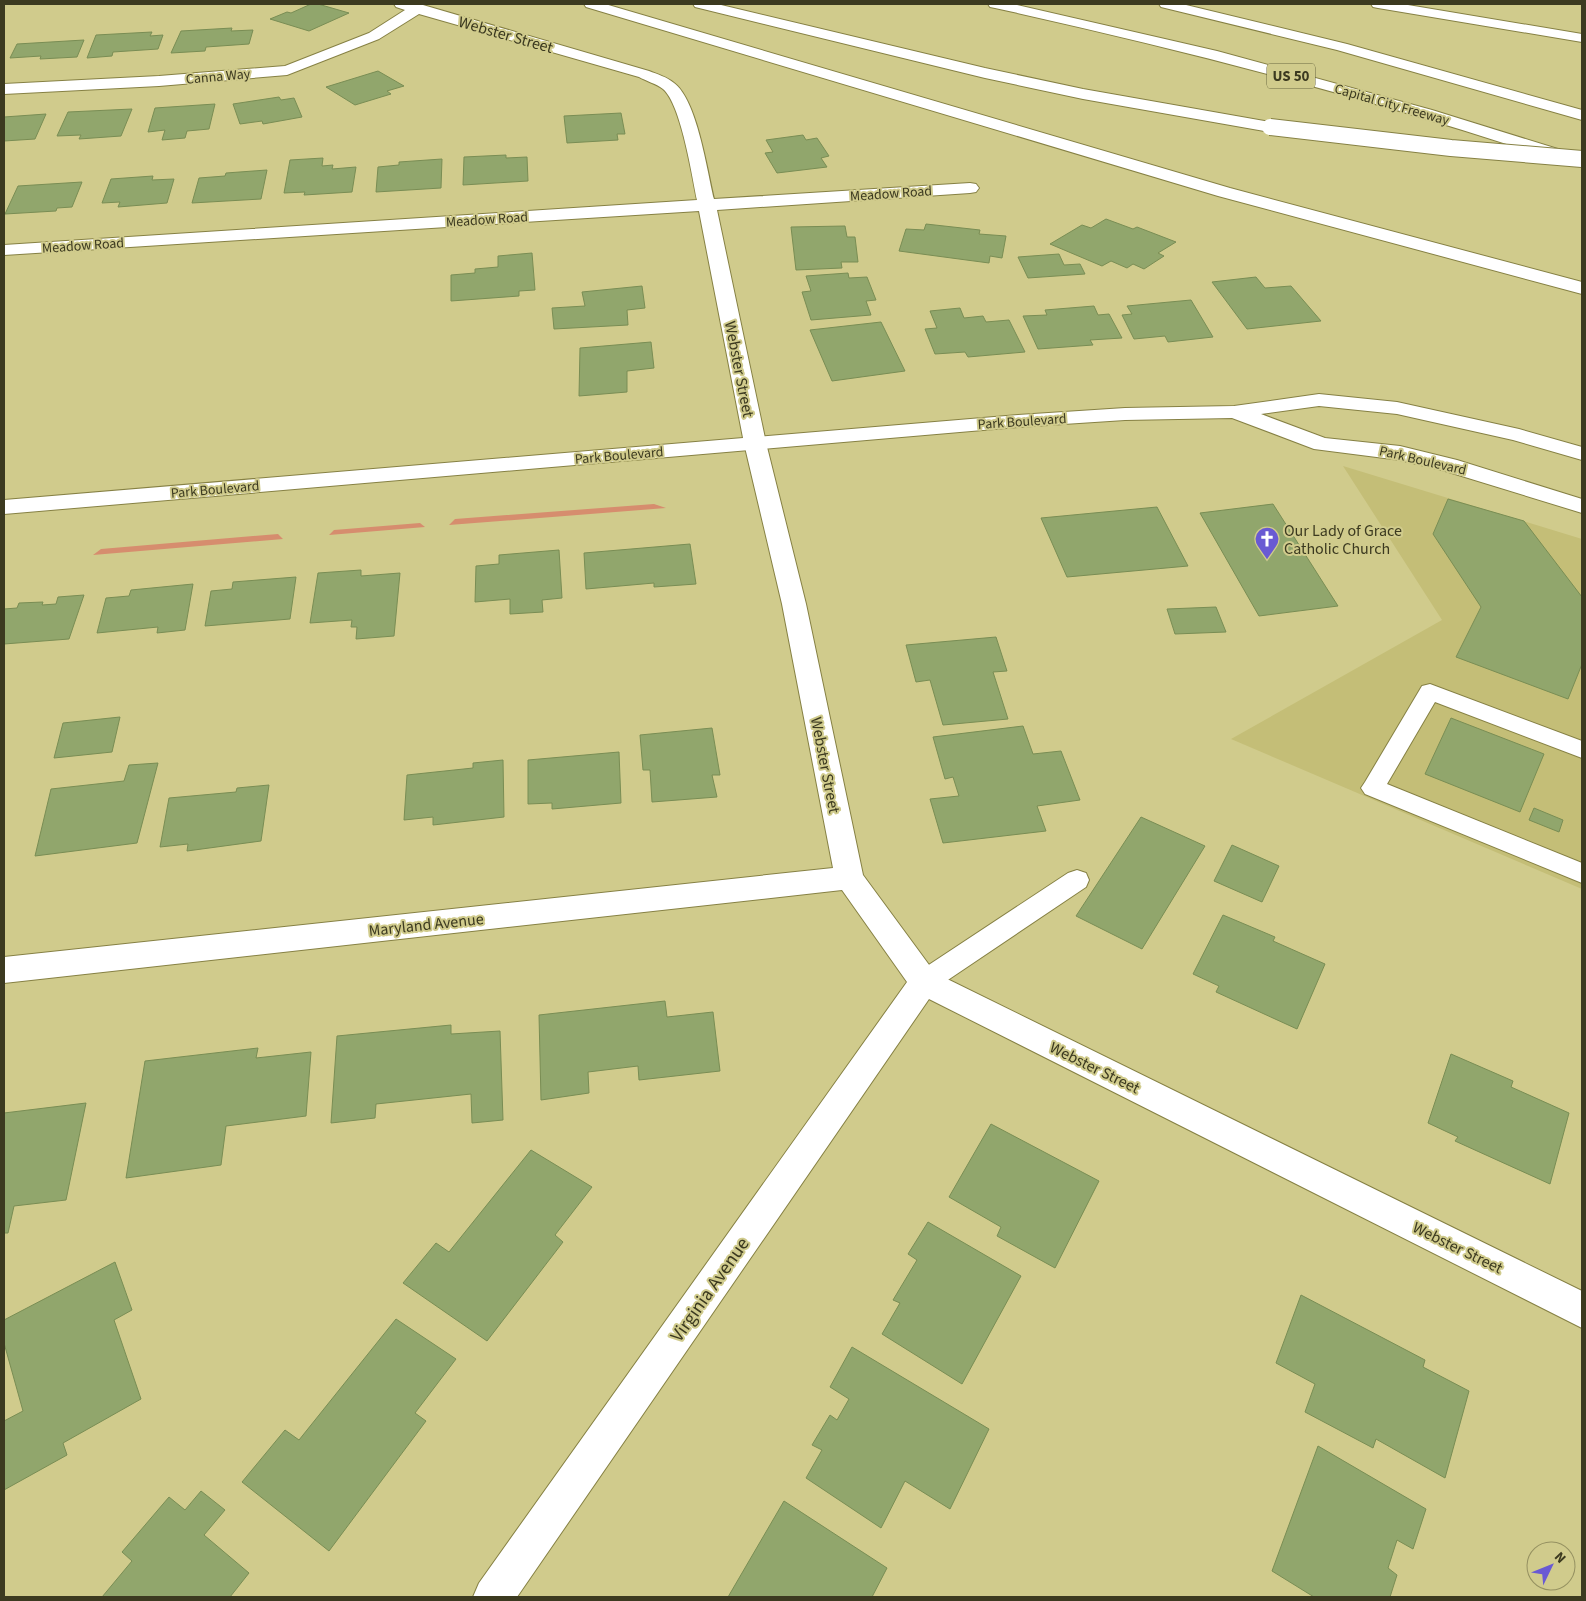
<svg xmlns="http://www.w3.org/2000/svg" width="1586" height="1601" font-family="'Source Sans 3',sans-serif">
	<rect width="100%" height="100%" fill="#d0cb8c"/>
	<path fill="#c4be77" d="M 1343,466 L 1582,539 L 1582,889 L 1231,739 L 1442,620 Z"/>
	<path fill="#d68d6e" d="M 654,504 L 666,508 L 449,525 L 455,519 Z
		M 420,523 L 425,527 L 329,535 L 334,530 Z
		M 278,534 L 283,539 L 93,555 L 101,549 Z"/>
	<path fill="#91a66c" stroke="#798d54" d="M 311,4 L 318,4 L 349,13 L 309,31 L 270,19 L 287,12 L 291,13 Z
		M 232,28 L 231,31 L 253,30 L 249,44 L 206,47 L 205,51 L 171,53 L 181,31 Z
		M 152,32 L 150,36 L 163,35 L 158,49 L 113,52 L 112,56 L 87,58 L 96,35 Z
		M 84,40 L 77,57 L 40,59 L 41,56 L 10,58 L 17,44 Z
		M 378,71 L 404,86 L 387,91 L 391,94 L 355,105 L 326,87 Z
		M 279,97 L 281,100 L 294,98 L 302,117 L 263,124 L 262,121 L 240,124 L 233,104 Z
		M 215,104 L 209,129 L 187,131 L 185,138 L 162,140 L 165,130 L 148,132 L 155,108 Z
		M 132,109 L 121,136 L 79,139 L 81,135 L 57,136 L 68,112 Z
		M 621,113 L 625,134 L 617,134 L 618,140 L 567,143 L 564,116 Z
		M 46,114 L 35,139 L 4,141 L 4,117 Z
		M 803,135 L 806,140 L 817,138 L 829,156 L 821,158 L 827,167 L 777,173 L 765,153 L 773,152 L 766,140 Z
		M 506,155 L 506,158 L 527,157 L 528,181 L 463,185 L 464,157 Z
		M 323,158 L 322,166 L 333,165 L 332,169 L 356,167 L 352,192 L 304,195 L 305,192 L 284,193 L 290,160 Z
		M 442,159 L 441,188 L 376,192 L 378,167 L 399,165 L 399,162 Z
		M 267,170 L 261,199 L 192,203 L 199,178 L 225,176 L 226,173 Z
		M 153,176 L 152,180 L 174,179 L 167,203 L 118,207 L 120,202 L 102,203 L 111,179 Z
		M 82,182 L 72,207 L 57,208 L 56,211 L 5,214 L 18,186 Z
		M 1106,219 L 1133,229 L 1137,227 L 1176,242 L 1158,253 L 1164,256 L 1144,269 L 1133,264 L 1127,268 L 1111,261 L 1102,266 L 1050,244 L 1082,225 L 1091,228 Z
		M 926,224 L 980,230 L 979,234 L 1006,236 L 1002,258 L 990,256 L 989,263 L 899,251 L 906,229 L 924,230 Z
		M 845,226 L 847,237 L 855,237 L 858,262 L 841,262 L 842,268 L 796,270 L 791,227 Z
		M 532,253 L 535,290 L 519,291 L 519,296 L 451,301 L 451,275 L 475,273 L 475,269 L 498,267 L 498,256 Z
		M 1059,254 L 1064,265 L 1080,264 L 1085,274 L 1028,278 L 1018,257 Z
		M 848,273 L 849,278 L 867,277 L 876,300 L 866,301 L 871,315 L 811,320 L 802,292 L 811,291 L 806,276 Z
		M 1256,277 L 1265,288 L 1291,286 L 1321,321 L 1247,329 L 1212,282 Z
		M 642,286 L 645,308 L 627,310 L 628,325 L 554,329 L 552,308 L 585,306 L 582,292 Z
		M 1191,300 L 1213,337 L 1168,342 L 1165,336 L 1134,339 L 1122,315 L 1132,314 L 1127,306 Z
		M 1094,306 L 1098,315 L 1109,314 L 1122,338 L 1090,340 L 1093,345 L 1038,349 L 1023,316 L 1047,315 L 1045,310 Z
		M 960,308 L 964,318 L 983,316 L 986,322 L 1009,320 L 1025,352 L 968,357 L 965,352 L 935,354 L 925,329 L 937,328 L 930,311 Z
		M 881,322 L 905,371 L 832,381 L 810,330 Z
		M 651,342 L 654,368 L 627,371 L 627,392 L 579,396 L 580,348 Z
		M 1448,499 L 1524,521 L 1582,597 L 1582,664 L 1568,699 L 1456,657 L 1481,607 L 1433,534 Z
		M 1273,504 L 1338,606 L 1259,616 L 1200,513 Z
		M 1157,507 L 1188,566 L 1067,577 L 1041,518 Z
		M 690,544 L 696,584 L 654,587 L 654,583 L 586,589 L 584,553 Z
		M 559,550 L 562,598 L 542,600 L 543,612 L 510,614 L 510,599 L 475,602 L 476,566 L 499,564 L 499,555 Z
		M 361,570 L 361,576 L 400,573 L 394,636 L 356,639 L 357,627 L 351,627 L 352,620 L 310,623 L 318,573 Z
		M 296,577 L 290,619 L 205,626 L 211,591 L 232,589 L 233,582 Z
		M 193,584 L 185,630 L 157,633 L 158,627 L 97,633 L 106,598 L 129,596 L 131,590 Z
		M 84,595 L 69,639 L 4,644 L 4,609 L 17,608 L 19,603 L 43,602 L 42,605 L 56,604 L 58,597 Z
		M 1216,607 L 1226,632 L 1175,634 L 1167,609 Z
		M 996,637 L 1007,671 L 993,672 L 1008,719 L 943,725 L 930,680 L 916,682 L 906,645 Z
		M 120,717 L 112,752 L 54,758 L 63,723 Z
		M 1451,718 L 1544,754 L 1520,812 L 1425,774 Z
		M 1023,726 L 1033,754 L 1061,751 L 1080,800 L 1037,806 L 1046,831 L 943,843 L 930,799 L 959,796 L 953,777 L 945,779 L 933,737 Z
		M 712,728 L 720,775 L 712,775 L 717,797 L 652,802 L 650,770 L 643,770 L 640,735 Z
		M 619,752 L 621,803 L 552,809 L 552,803 L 528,804 L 528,760 Z
		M 503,760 L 504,817 L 433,825 L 433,817 L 404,820 L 407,775 L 473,768 L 473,763 Z
		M 158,763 L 137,843 L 35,856 L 51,789 L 124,781 L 129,765 Z
		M 269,785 L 261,841 L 187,851 L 188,844 L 160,847 L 169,798 L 236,792 L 237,788 Z
		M 1534,808 L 1563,820 L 1559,832 L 1529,820 Z
		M 1141,817 L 1205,846 L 1142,949 L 1076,916 Z
		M 1232,845 L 1279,866 L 1262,902 L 1214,881 Z
		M 1223,915 L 1275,937 L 1273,941 L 1325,964 L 1297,1029 L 1216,992 L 1219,986 L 1193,974 Z
		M 665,1001 L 667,1017 L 713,1012 L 720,1071 L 639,1080 L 638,1066 L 588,1072 L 589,1093 L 541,1100 L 539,1015 Z
		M 451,1025 L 451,1034 L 500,1031 L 503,1120 L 472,1123 L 471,1094 L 376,1104 L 375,1118 L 331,1123 L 337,1036 Z
		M 258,1048 L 256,1058 L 311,1052 L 306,1116 L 226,1126 L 221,1165 L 126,1178 L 145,1061 Z
		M 1451,1054 L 1513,1081 L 1511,1087 L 1569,1113 L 1550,1184 L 1455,1141 L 1458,1137 L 1428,1123 Z
		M 86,1103 L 66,1200 L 14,1206 L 8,1233 L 4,1233 L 4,1113 Z
		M 991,1124 L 1099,1181 L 1055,1268 L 997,1236 L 1001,1227 L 949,1197 Z
		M 531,1150 L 592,1187 L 555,1235 L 563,1242 L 487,1341 L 403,1283 L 436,1243 L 449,1252 Z
		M 928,1222 L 1021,1276 L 962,1384 L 882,1334 L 900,1303 L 893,1300 L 917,1260 L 908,1254 Z
		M 115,1262 L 132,1310 L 114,1320 L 141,1399 L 63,1443 L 67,1455 L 4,1490 L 4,1421 L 23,1411 L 4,1343 L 4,1320 Z
		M 1301,1295 L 1425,1360 L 1423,1367 L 1469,1391 L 1445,1478 L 1376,1439 L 1373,1448 L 1305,1412 L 1315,1384 L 1276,1363 Z
		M 396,1319 L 456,1359 L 415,1413 L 426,1421 L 329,1551 L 242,1482 L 285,1430 L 299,1440 Z
		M 852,1347 L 989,1429 L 950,1509 L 905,1481 L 881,1528 L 806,1478 L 822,1450 L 812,1445 L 830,1415 L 837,1420 L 849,1399 L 830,1387 Z
		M 1318,1446 L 1426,1509 L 1413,1549 L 1397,1540 L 1388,1568 L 1397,1575 L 1390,1597 L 1314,1597 L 1272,1571 Z
		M 201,1491 L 225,1510 L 204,1535 L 249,1573 L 230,1597 L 102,1597 L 132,1561 L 122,1552 L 169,1497 L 185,1510 Z
		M 784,1501 L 887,1568 L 872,1597 L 728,1597 Z"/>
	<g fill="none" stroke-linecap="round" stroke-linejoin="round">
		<defs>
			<path id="service" d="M 1430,684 L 1582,741 L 1582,758 L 1435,702 L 1387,784 L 1582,863 L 1582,883 L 1365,794 L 1361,788 L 1365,782 L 1422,686 Z
				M 1077,870 L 1086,873 L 1089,880 L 1086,887 L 933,990 L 924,993 L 915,990 L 911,982 L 915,974 L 1068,873 Z"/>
			<path id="minor" d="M 394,4 L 423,5 L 649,71 C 657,74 667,77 674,83 C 697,100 707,170 714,199 L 970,183 L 976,184 L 979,188 L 976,192 L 970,193 L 717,210 L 766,443 L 806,604 L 863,875 L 935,973 L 1582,1291 L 1582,1328 L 929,999 L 517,1597 L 473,1597 L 479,1583 L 907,982 L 842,890 L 4,983 L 4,957 L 833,868 L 782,604 L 744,443 L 699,211 L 4,255 L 4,245 L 697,200 C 692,176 681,104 663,89 C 657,84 646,81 639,77 L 419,14 L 379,39 L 287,75 L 159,86 L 4,94 L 4,84 L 159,76 L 285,66 L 369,33 L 405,10 L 396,7 Z"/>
			<path id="tertiary" d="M 1319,394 L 1397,402 L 1519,429 L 1582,447 L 1582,460 L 1513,440 L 1397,414 L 1319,406 L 1261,414 L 1325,438 L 1400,446 L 1457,460 L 1582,499 L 1582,513 L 1442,470 L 1400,460 L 1314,449 L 1232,418 L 1125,420 L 1018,427 L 4,514 L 4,500 L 1018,415 L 1125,408 L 1234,406 Z"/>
			<path id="motorway" d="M 584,4 L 605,4 L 1230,188 L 1582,282 L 1582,294 L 1218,196 L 586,7 Z
				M 693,4 L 717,4 L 985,68 L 1083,89 L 1270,122 L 1276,124 L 1278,127 L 1276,130 L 1270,132 L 1083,99 L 985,78 L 695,7 Z
				M 988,4 L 1013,4 L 1217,51 L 1432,110 L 1574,154 L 1576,158 L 1574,162 L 1562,162 C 1376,100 1187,50 995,8 L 990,7 Z
				M 1159,4 L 1182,4 L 1347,44 L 1582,110 L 1582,120 L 1337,50 L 1161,7 Z
				M 1371,4 L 1402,4 L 1582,34 L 1582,42 L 1378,8 L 1373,7 Z"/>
		</defs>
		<use href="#service" stroke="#868144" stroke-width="2"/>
		<use href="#minor" stroke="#868144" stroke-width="2"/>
		<use href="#tertiary" stroke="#868144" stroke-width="2"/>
		<use href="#motorway" stroke="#868144" stroke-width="2"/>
		<use href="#service" fill="#fff" fill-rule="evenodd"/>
		<use href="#minor" fill="#fff" fill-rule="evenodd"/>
		<use href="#tertiary" fill="#fff" fill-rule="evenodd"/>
		<use href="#motorway" fill="#fff" fill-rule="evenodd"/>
		<defs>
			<path id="motorway-bridge" d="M 1270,127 L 1451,148 L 1582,159"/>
		</defs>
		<use href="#motorway-bridge" stroke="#868144" stroke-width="18" stroke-linecap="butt"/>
		<use href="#motorway-bridge" stroke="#fff" stroke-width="16"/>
	</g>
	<defs>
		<symbol id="church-pin" viewBox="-11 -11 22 30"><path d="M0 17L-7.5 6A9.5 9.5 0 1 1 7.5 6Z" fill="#695ad3" stroke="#d0cb8c"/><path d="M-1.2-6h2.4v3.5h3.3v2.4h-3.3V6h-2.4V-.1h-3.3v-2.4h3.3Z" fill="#fff"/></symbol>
	</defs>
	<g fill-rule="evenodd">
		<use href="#church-pin" x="1253" y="525" width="28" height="38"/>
	</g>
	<g text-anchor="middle" stroke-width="4" stroke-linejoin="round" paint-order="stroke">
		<g font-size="14" fill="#3c3a20" stroke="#d0cb8c">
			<text transform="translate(218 76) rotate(-5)" y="5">Canna Way</text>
			<text transform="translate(1392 104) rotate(16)" y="5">Capital City Freeway</text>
			<text transform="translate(891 193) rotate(-4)" y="5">Meadow Road</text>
			<text transform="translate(487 219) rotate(-4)" y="5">Meadow Road</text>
			<text transform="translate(83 245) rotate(-4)" y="5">Meadow Road</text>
			<text transform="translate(1022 421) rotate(-4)" y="5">Park Boulevard</text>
			<text transform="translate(619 455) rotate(-5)" y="5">Park Boulevard</text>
			<text transform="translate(1423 460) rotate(13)" y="5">Park Boulevard</text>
			<text transform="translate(215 489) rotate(-5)" y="5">Park Boulevard</text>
		</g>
		<rect fill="#d0cb8c" stroke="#686640" stroke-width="1" x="1267" y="63.5" width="48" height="25" rx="4"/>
		<g font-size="15" font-weight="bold" fill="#3c3a20">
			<text x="1291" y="81">US 50</text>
		</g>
		<g font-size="16" fill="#3c3a20" stroke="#d0cb8c">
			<text transform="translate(506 34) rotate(16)" y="6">Webster Street</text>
			<text transform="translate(740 369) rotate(79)" y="6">Webster Street</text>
			<text transform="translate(826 765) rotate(79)" y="6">Webster Street</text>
			<text transform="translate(426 924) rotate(-6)" y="6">Maryland Avenue</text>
			<text transform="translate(1095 1067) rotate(26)" y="6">Webster Street</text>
			<text transform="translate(1458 1247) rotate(26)" y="6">Webster Street</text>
		</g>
		<g font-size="16" fill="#3c3a20" stroke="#d0cb8c" text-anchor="start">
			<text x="1284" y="536">Our Lady of Grace<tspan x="1284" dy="18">Catholic Church</tspan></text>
		</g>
		<g font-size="19" fill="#3c3a20" stroke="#d0cb8c">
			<text transform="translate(709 1289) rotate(-55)" y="7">Virginia Avenue</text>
		</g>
	</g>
	<rect width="1586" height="1601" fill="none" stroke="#3c3a20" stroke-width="10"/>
	<g transform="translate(1551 1566) rotate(47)"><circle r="24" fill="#d0cb8c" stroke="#959161"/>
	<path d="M0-4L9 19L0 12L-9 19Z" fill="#695ad3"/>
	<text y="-8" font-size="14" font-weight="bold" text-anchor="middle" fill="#3c3a20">N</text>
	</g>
</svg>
